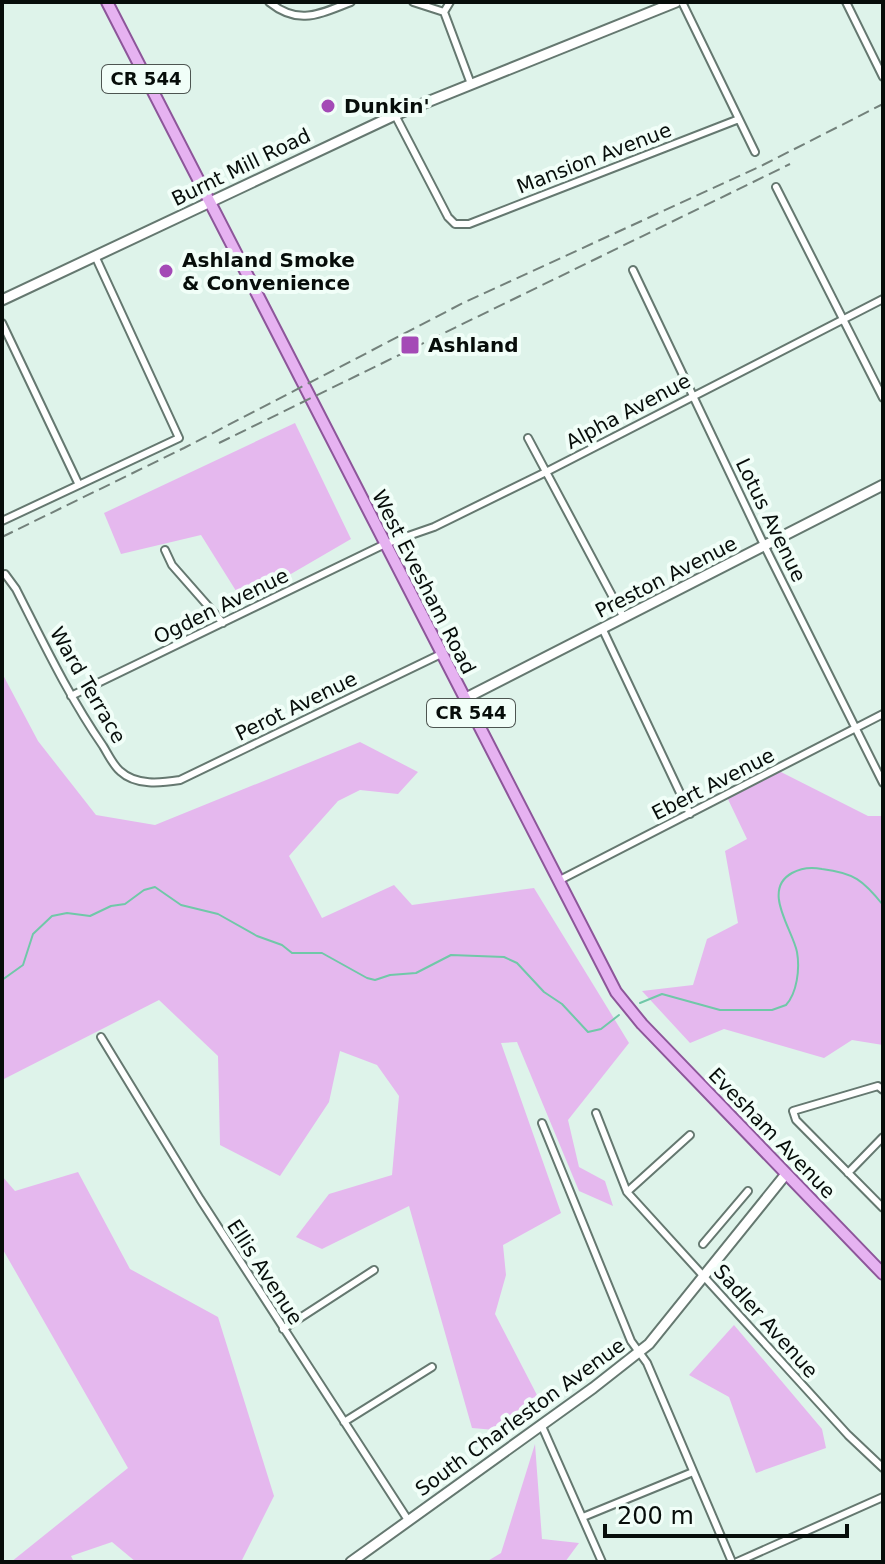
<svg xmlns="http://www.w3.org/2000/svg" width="885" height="1564" font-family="'DejaVu Sans',sans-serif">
	<rect width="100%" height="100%" fill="#def3ea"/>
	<path fill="#e5b8ee" d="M 295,423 L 351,539 L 243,602 L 201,535 L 121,554 L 104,513 Z
		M 2,673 L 38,741 L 96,815 L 155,825 L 360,742 L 418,772 L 398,794 L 360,790 L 338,801 L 289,856 L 322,918 L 394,885 L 412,905 L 534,888 L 629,1043 L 568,1120 L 579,1167 L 605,1181 L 613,1206 L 579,1191 L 517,1042 L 501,1043 L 561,1213 L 503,1245 L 506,1275 L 495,1314 L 538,1397 L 495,1430 L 472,1428 L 409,1206 L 322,1249 L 296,1237 L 329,1194 L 392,1175 L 399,1096 L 377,1065 L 340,1051 L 329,1102 L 280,1176 L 220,1145 L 218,1056 L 159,1000 L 2,1080 Z
		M 773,768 L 868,816 L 883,816 L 883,1045 L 852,1040 L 824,1058 L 724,1029 L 690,1043 L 642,991 L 693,985 L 707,939 L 738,923 L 725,851 L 747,839 L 725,793 Z
		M 78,1172 L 130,1269 L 218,1317 L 274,1496 L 241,1562 L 136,1562 L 112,1542 L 71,1556 L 74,1562 L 11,1562 L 128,1468 L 2,1248 L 2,1176 L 15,1191 Z
		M 734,1325 L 822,1429 L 826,1448 L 756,1473 L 729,1397 L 689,1375 Z
		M 535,1444 L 542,1539 L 579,1543 L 565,1562 L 486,1562 L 501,1553 Z"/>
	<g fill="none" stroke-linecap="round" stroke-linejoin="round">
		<path stroke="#70c8a8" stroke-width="2" d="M 2,980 L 23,965 L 33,934 L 52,916 L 67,913 L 90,916 L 111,906 L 125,904 L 144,890 L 155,887 L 181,905 L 218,914 L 257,936 L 282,945 L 292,953 L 322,953 L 367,978 L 375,980 L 390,975 L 416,973 L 451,955 L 504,957 L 517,963 L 544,992 L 562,1004 L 588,1032 L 601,1029 L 619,1015
			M 640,1003 L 662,994 L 720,1010 L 772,1010 L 786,1005 C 797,993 800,969 797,952 C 793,930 761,890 792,873 C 801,868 812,867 822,869 C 854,873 863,880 883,905"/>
		<defs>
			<path id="street" d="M 269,2 C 299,26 319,14 351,2
				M 413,2 L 444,12
				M 682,2 L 755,152
				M 846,2 L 883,77
				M 444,12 L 471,84
				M 444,12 L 450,2
				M 395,115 L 448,217 L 455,224 L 469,224 L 739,119
				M 776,187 L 883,398
				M 633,270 L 765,547 L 883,783
				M 2,323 L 79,485
				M 528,438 L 624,618
				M 2,521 L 179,438 L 96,258
				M 165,550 L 172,565 L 223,623
				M 2,575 L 5,574 L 16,589 C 43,642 69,697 103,746 C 108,754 113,765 120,771 C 136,786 161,783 180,780 L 441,654
				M 603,630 L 690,814
				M 71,696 L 385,544 L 434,527 L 546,472 L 883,299
				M 558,881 L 883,714
				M 101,1037 L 200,1199 L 408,1520
				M 883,1090 L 878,1086 L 793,1111 L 796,1120 L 883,1208
				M 596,1113 L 627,1192 L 848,1435 L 883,1468
				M 542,1123 L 631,1341 L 647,1363 L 732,1562
				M 848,1173 L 883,1137
				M 627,1192 L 690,1135
				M 703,1244 L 748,1191
				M 283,1329 L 374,1270
				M 344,1422 L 432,1367
				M 541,1424 L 602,1562
				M 583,1517 L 693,1472
				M 737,1562 L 883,1497"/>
			<path id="secondary" d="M 2,300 L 395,115 L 676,2
				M 464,699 L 883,485
				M 351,1562 L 593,1388 L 649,1344 L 786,1174"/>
			<path id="primary" d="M 107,2 L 616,992 L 642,1024 L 883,1274"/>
		</defs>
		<use href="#street" stroke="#657870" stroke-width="10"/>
		<use href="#secondary" stroke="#657870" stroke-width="13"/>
		<use href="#primary" stroke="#8d569a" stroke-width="14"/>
		<use href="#street" stroke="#fff" stroke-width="6"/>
		<use href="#secondary" stroke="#fff" stroke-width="9"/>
		<use href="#primary" stroke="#e6b2f1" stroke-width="10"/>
		<path stroke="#73817b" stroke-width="2" stroke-dasharray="12 6" stroke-linecap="butt" d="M 219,443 L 790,164
			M 2,537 L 184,448 L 463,303 L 761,166 L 883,104"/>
	</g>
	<g fill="#a44ab6" stroke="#f1fef8" stroke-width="3">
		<circle cx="328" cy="106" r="8"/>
		<circle cx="166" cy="271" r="8"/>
		<rect x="400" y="335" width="20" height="20" rx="4"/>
	</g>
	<g text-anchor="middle" stroke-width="8" stroke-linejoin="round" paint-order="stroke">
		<g fill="#f1fef8" stroke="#4d5551" stroke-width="2">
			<rect x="102" y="65" width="88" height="28" rx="6"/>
			<rect x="427" y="699" width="88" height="28" rx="6"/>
		</g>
		<g font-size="18" font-weight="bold" fill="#070d0a">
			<text x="146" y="85">CR 544</text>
			<text x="471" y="719">CR 544</text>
		</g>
		<g font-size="20" font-weight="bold" fill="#070d0a" stroke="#f1fef8" text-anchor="start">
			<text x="344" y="113">Dunkin'</text>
			<text x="182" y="267">Ashland Smoke<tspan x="182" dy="23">&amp; Convenience</tspan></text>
			<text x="428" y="352">Ashland</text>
		</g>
		<g font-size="20" fill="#070d0a" stroke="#f1fef8">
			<text transform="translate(594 158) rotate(-21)" y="7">Mansion Avenue</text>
			<text transform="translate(241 167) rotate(-26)" y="7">Burnt Mill Road</text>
			<text transform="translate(628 411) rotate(-28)" y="7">Alpha Avenue</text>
			<text transform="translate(771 520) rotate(64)" y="7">Lotus Avenue</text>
			<text transform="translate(666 577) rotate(-27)" y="7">Preston Avenue</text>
			<text transform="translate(424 582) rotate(63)" y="7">West Evesham Road</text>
			<text transform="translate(221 606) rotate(-26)" y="7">Ogden Avenue</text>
			<text transform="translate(88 685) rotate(60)" y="7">Ward Terrace</text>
			<text transform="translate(296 706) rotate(-26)" y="7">Perot Avenue</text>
			<text transform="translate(713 784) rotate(-27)" y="7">Ebert Avenue</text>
			<text transform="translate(772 1133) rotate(46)" y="7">Evesham Avenue</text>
			<text transform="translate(265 1272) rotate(57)" y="7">Ellis Avenue</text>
			<text transform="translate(766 1321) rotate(48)" y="7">Sadler Avenue</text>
			<text transform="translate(520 1417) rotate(-36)" y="7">South Charleston Avenue</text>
		</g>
	</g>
	<rect width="885" height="1564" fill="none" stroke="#070d0a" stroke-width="8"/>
	<path d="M605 1524v12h242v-12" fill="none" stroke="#070d0a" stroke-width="4"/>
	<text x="617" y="1524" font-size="24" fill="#070d0a" stroke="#f1fef8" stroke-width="6" paint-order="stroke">200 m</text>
</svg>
